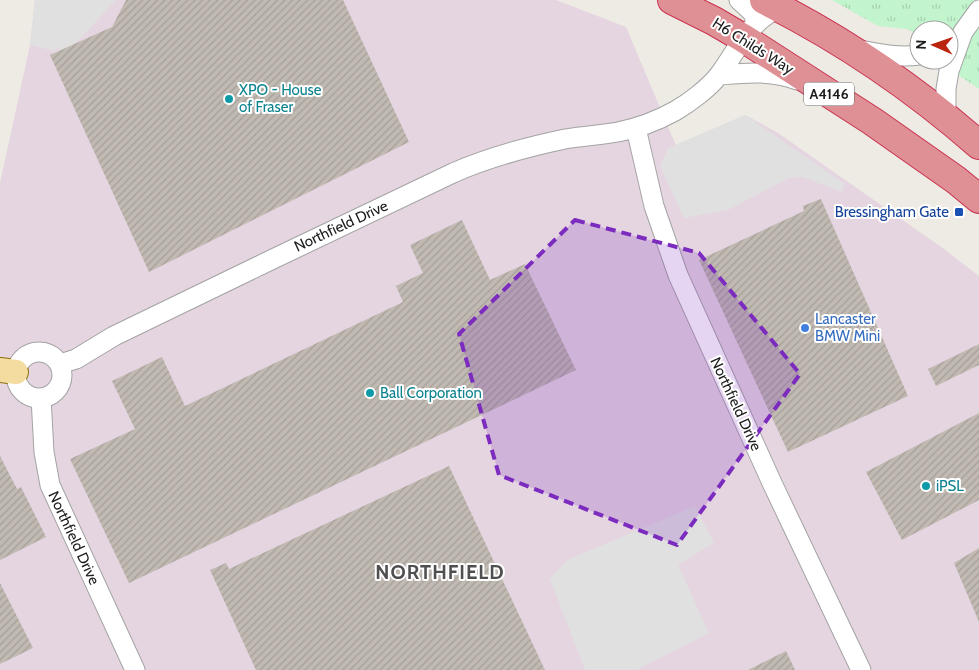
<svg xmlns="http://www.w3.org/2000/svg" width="979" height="670" font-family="Cabin,sans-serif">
	<defs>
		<pattern id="park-tufts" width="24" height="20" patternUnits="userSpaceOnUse" patternTransform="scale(1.25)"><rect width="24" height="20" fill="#c2f5cd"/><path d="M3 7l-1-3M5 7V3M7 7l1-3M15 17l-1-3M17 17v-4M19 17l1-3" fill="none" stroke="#a6d1af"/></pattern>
		<pattern id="building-hatch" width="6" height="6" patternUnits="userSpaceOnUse" patternTransform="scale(1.25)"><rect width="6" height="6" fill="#c1bab3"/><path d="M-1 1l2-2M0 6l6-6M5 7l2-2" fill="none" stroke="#a59f99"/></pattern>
	</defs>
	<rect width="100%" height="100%" fill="#edebe3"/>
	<path fill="#e5d5e0" d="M 35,0 L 556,0 L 626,27 L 677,148 L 745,115 L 778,133 L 944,249 L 979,276 L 979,670 L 0,670 L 0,183 L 30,45 Z"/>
	<path fill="url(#park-tufts)" d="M 832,0 L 979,0 L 979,89 C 972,84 965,79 958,75 C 948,69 934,73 930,60 L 949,60 L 949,30 L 919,30 L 919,37 L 915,33 L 907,29 L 878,26 Z"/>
	<path fill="#e0e0e0" d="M 35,0 L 116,0 L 66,54 L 57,48 L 54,51 L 30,45 Z
		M 745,115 L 845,184 L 842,192 L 802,177 L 789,178 L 728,210 L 684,218 L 660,166 L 668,148 Z
		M 695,506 L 714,543 L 678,565 L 709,633 L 636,670 L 585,670 L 550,579 L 567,560 Z"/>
	<path fill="url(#building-hatch)" d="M 126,0 L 343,0 L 409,142 L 149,272 L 50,55 L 112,27 Z
		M 821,199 L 908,396 L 788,452 L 699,260 L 804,211 L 803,206 Z
		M 462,220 L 490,280 L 525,264 L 576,370 L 129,583 L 70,459 L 135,429 L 112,381 L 162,357 L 185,406 L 403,302 L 396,286 L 423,273 L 410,245 Z
		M 979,344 L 979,365 L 936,386 L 928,369 Z
		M 979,413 L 979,500 L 902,540 L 866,472 Z
		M 0,456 L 17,489 L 21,487 L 46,537 L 0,560 Z
		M 449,466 L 545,670 L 256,670 L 210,570 L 226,563 L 229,569 Z
		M 979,548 L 979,622 L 954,563 Z
		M 0,583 L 33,648 L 0,664 Z
		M 786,651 L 795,670 L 748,670 Z"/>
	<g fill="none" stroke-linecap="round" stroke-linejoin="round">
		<defs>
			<path id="minor" d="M 739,0 L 752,12 L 757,22
				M 860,50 C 880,54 899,58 919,55
				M 719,75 C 744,73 772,70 797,80
				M 946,117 L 946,89 L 949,71 L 963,32 L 979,10
				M 636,128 L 654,206 L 678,275 L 772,483 L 861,670
				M16 375a23 23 0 1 1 46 0a23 23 0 1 1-46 0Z
				M 60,364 L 76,359 L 114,336 L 273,259 L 453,173 C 489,157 527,147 565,139 C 583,136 601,135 618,132 C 638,128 657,121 675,111 C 689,103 709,88 719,75 C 732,58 741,38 757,23 C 763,17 771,12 778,7
				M 41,398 L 44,452 L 50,485 L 135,670"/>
			<path id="major" d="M 0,370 L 16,372"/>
			<path id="highway" d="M 672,0 L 714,21 L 743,38 L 872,121 L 956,180 L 979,199
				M 764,0 C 842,39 914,88 979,145"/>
		</defs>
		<use href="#minor" stroke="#a3a3a3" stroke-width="21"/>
		<use href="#major" stroke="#89700b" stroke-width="26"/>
		<use href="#highway" stroke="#ca3151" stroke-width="30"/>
		<use href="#minor" stroke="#fff" stroke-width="19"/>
		<use href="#major" stroke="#f4dba0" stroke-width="24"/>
		<use href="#highway" stroke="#df9094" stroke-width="28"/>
	</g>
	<path fill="#7b2cbf" fill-opacity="0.2" stroke="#7b2cbf" stroke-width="4" stroke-dasharray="10 6" stroke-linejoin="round" d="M 575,220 L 699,253 L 800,374 L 677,545 L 499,475 L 459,334 Z"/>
	<g fill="#0f9aa8" stroke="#fff" stroke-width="2">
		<circle cx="229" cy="99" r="5"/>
		<circle cx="370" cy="393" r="5"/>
		<circle cx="926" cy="486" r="5"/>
	</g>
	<rect fill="#1a4fb4" stroke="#fff" stroke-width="2" x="954" y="207" width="10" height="10" rx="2.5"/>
	<circle fill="#3f7fe0" stroke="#fff" stroke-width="2" cx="805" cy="328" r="5"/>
	<g text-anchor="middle" stroke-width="4" stroke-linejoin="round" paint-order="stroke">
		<rect fill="#fff" stroke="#606060" stroke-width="1" x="804" y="82.5" width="50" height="23" rx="4"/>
		<g font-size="14" font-weight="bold" fill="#1c1c1c">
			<text x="829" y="99">A4146</text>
		</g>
		<g font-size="15" fill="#1c1c1c" stroke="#fff">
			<text transform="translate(753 46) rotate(32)" y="5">H6 Childs Way</text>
			<text transform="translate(341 226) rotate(-25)" y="5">Northfield Drive</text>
			<text transform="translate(736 404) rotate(65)" y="5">Northfield Drive</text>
			<text transform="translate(74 538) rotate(65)" y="5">Northfield Drive</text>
		</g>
		<g font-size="15" fill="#0d838f" stroke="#fff" text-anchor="start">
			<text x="239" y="95">XPO - House<tspan x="239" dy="17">of Fraser</tspan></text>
			<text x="380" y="398">Ball Corporation</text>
			<text x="936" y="491">iPSL</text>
		</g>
		<g font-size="15" fill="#164399" stroke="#fff" text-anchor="end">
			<text x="949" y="217">Bressingham Gate</text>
		</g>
		<g font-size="15" fill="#366cbe" stroke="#fff" text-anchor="start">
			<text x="815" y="324">Lancaster<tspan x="815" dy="17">BMW Mini</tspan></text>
		</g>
		<g font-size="20" font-weight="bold" letter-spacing="1" fill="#4f4f4f" stroke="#fff">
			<text x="440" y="579">NORTHFIELD</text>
		</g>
	</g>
	<g transform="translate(934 45) rotate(272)"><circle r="24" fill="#ffffff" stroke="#a4a4a4"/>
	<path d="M0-4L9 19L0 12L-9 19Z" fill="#b9250f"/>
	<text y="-8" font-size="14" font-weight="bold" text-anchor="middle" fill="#1c1c1c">N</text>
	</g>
</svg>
